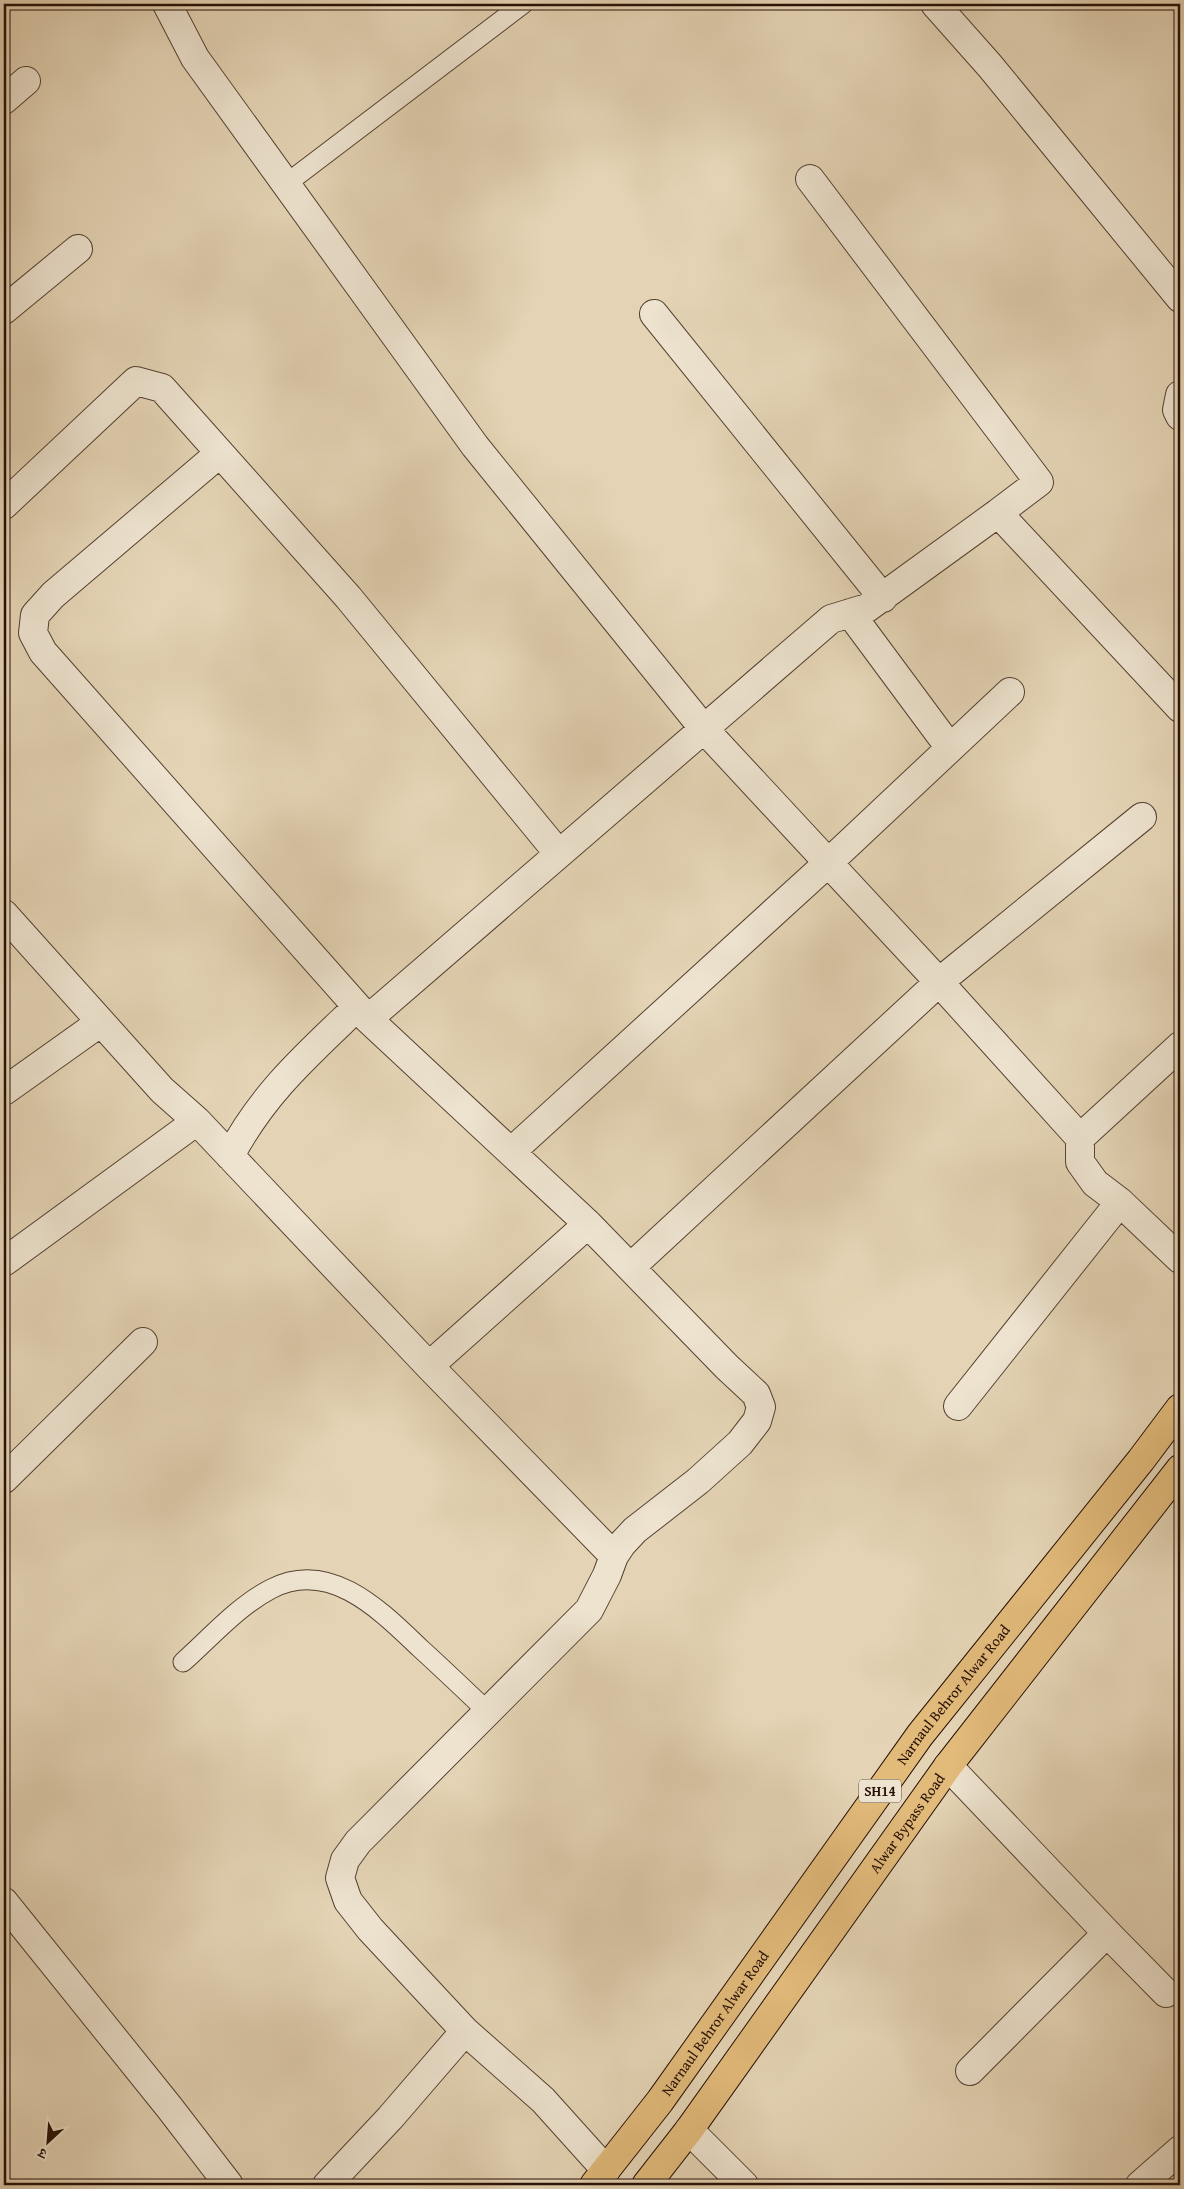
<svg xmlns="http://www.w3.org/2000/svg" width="1184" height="2189" font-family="'Gentium Book Plus','Noto Serif Devanagari',serif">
	<rect width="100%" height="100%" fill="#e4d4b5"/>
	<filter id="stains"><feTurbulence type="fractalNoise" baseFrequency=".004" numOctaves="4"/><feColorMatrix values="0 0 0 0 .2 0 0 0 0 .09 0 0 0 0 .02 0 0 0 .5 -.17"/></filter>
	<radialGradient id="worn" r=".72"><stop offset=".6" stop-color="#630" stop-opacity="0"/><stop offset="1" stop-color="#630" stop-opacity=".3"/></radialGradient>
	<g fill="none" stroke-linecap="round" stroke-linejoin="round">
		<defs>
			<path id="lane" d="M 286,184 L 523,4
				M 183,1662 C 211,1637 238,1606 271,1589 C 330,1558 381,1611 421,1649 C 443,1669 465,1690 487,1711"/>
			<path id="street" d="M 167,4 L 195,58 L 475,446 L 704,729 L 939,982 L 1080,1138
				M 935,4 L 990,66 L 1180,298
				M 4,100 L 26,81
				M 810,179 L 1039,482 L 998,513 L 1180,708
				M 4,310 L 78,249
				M 654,314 L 883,598
				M 1180,395 L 1177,410 L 1180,416
				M 220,453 L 53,595 L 35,615 L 33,633 L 43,652 L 368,1019 L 588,1224 L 727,1367 L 756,1394 L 761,1407 L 757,1421 L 740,1443 L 698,1481 L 635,1530 L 622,1544 L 614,1556 L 607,1575 L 589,1610 L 358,1842 L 345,1860 L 340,1878 L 348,1901 L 370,1929 L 465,2031 L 543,2100 L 606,2170
				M 4,505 L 136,381 L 162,388 L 348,597 L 559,854
				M 850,613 L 950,748
				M 4,914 L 162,1090 L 197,1121 L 429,1366 L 614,1556
				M 368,1019 L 831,619 L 867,608 L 998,513
				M 1180,1046 L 1080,1138 L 1080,1162 L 1095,1183 L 1120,1202 L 1180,1259
				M 4,1091 L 101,1022
				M 511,1152 L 828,863 L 1010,692
				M 230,1156 C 263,1093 307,1055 357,1007
				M 4,1262 L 197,1121
				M 631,1267 L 939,982 L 1142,817
				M 429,1366 L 588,1224
				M 958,1406 L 1120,1202
				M 4,1479 L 143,1342
				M 948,1766 L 1107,1933 L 1166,1993
				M 4,1902 L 169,2107 L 229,2185
				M 970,2071 L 1107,1933
				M 689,2130 L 744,2185
				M 327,2185 L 390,2118 L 465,2031
				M 1140,2185 L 1180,2150"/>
			<g id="primary">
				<path id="s1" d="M 594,2185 L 660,2101 L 920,1735 L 1141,1460 L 1180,1408"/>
				<path id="s2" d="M 646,2185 L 689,2130 L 948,1766 L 1180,1469"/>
			</g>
		</defs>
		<use href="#lane" stroke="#564132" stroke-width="21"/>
		<use href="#street" stroke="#564132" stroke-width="30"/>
		<use href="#primary" stroke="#261006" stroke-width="30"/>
		<use href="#lane" stroke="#ede3cf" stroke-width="19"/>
		<use href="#street" stroke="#ede3cf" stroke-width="28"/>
		<use href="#primary" stroke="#e2ba7a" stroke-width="28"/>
	</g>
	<g text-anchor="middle" stroke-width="4.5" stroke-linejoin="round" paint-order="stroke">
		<rect fill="#ede3cf" stroke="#624f42" stroke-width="1" x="859" y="1779.5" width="42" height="23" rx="4"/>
		<g font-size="14" font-weight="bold" fill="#261006">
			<text x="880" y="1796">SH14</text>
		</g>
		<g font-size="15" fill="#261006" stroke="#ede3cf">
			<text dy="5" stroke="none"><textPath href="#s1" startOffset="608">Narnaul Behror Alwar Road</textPath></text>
			<text dy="5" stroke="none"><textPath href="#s2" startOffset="446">Alwar Bypass Road</textPath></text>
			<text dy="5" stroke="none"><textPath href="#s1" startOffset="202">Narnaul Behror Alwar Road</textPath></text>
		</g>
	</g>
	<rect width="1184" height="2189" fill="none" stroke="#e4d4b5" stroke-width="20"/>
	<rect x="5" y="5" width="1174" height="2179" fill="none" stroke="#261006" stroke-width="2.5"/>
	<rect x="10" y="10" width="1164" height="2169" fill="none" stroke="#261006"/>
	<g transform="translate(48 2142) rotate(206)" stroke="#ede3cf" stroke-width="4" paint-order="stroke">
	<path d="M0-4L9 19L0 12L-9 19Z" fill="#261006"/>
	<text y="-8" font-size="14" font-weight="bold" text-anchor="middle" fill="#261006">उ</text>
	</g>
	<rect width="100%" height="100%" filter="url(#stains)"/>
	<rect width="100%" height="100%" fill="url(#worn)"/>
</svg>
